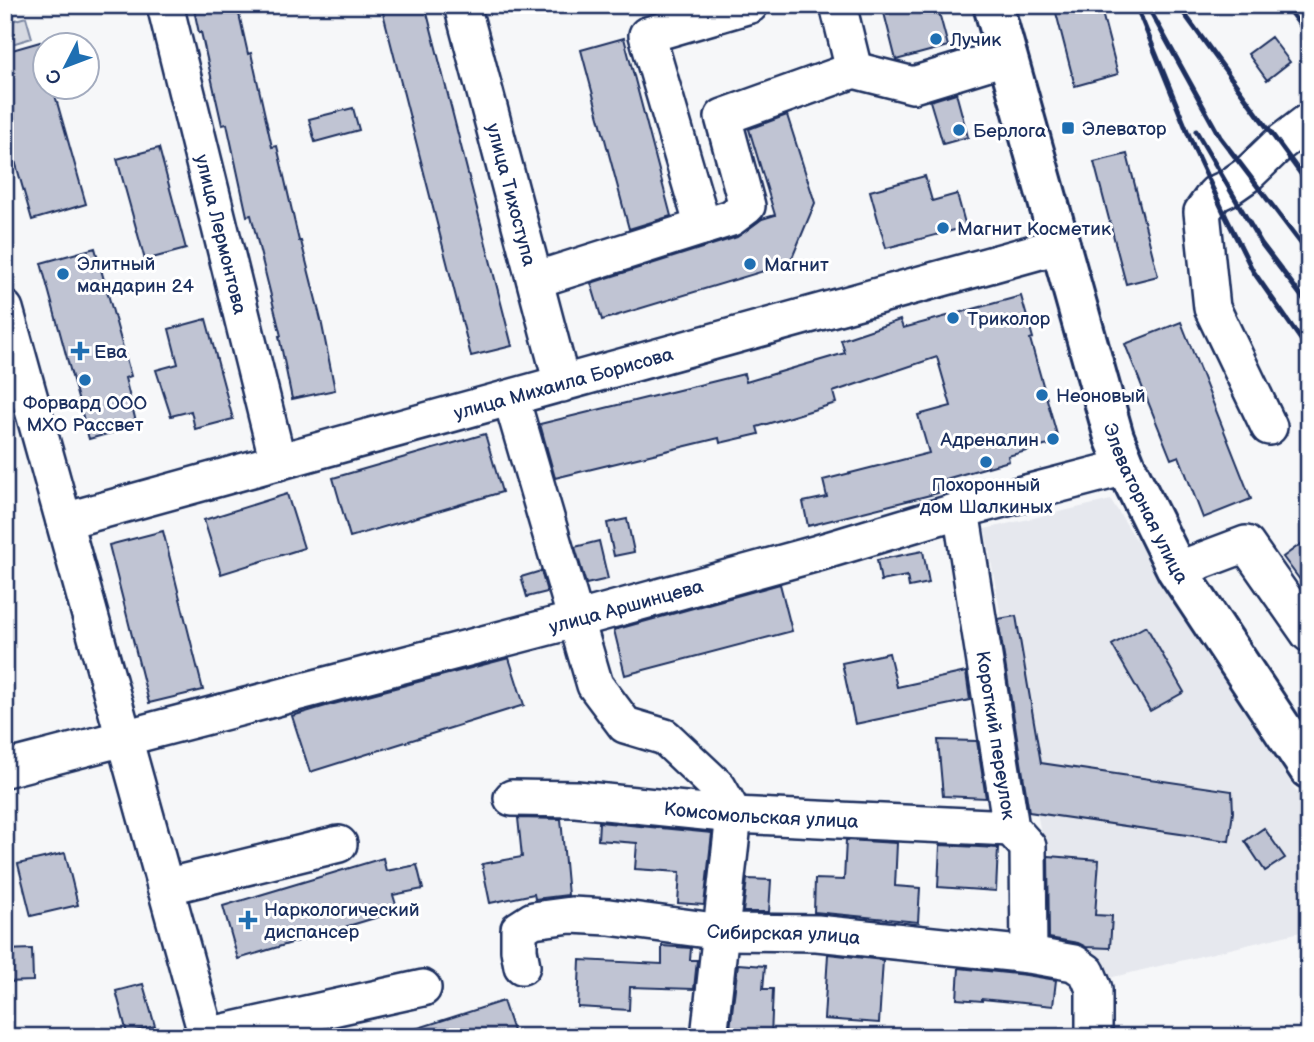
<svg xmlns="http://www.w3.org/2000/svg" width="1314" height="1042" font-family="'Balsamiq Sans',sans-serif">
	<rect width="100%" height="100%" fill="#f6f7f9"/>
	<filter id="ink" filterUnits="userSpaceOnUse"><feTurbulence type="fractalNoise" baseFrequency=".0143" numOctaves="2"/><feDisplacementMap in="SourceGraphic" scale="14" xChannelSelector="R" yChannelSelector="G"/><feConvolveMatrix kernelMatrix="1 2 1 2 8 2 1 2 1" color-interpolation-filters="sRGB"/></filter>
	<g filter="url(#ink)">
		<path fill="#e6e8ee" d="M 1111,500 L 1309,811 L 1309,930 L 1105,979 L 1041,834 L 985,529 Z"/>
		<path fill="#d6d9e2" stroke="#7884a0" stroke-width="2" d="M 26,17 L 32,38 L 5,46 L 5,23 Z"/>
		<path fill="#c0c4d3" stroke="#1b2f5e" stroke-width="2" d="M 193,5 L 237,5 L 248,54 L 251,53 L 272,147 L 277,146 L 299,241 L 301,241 L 321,320 L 335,390 L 292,399 L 279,336 L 281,336 L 251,215 L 247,216 L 227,124 L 222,125 L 201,32 L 199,33 Z
			M 381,5 L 425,5 L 512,346 L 471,356 Z
			M 882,5 L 937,5 L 948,46 L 896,60 Z
			M 1054,5 L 1100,5 L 1118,74 L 1075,86 Z
			M 1271,37 L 1290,62 L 1267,80 L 1248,54 Z
			M 624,38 L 671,216 L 629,229 L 581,50 Z
			M 40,42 L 46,63 L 46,88 L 53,88 L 86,204 L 32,220 L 5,126 L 5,52 Z
			M 956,93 L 968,137 L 943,144 L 930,101 Z
			M 353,108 L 359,130 L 315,142 L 309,119 Z
			M 787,115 L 815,203 L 790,263 L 602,320 L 591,283 L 737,237 L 762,219 L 775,215 L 749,129 Z
			M 159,148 L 186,249 L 145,260 L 117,159 Z
			M 1127,154 L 1158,276 L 1126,284 L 1094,162 Z
			M 925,176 L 932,201 L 957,194 L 966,227 L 886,248 L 870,191 Z
			M 95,248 L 131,376 L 125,378 L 137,426 L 89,439 L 41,263 Z
			M 1021,296 L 1033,338 L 1030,339 L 1059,442 L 1008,456 L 1009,461 L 935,482 L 938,493 L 808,526 L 803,502 L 827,497 L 823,480 L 929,453 L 918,415 L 951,406 L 937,357 L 833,392 L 836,403 L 757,427 L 759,434 L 720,443 L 719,438 L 555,478 L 540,424 L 744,374 L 746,382 L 845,353 L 841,340 L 900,320 L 903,328 Z
			M 206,319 L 233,419 L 195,429 L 191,411 L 171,416 L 156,370 L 178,364 L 169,329 Z
			M 1181,322 L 1251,499 L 1203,518 L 1179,456 L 1171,459 L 1125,344 Z
			M 485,434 L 502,492 L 350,537 L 333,478 Z
			M 287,494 L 304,548 L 221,574 L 204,520 Z
			M 627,519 L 634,552 L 614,556 L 607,523 Z
			M 163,531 L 203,690 L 149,703 L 109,545 Z
			M 1309,538 L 1309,592 L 1283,557 Z
			M 599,541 L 608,579 L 586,584 L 575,547 Z
			M 923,551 L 929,583 L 909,587 L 907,576 L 881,581 L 877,560 Z
			M 541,571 L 547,592 L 527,597 L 521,577 Z
			M 780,584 L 792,631 L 625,675 L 614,630 Z
			M 1016,616 L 1041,763 L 1232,791 L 1233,812 L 1229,841 L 1029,812 L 998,619 Z
			M 1146,626 L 1184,692 L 1150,711 L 1112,645 Z
			M 889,653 L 897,687 L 966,672 L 970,700 L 855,724 L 842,663 Z
			M 509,658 L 524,705 L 310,772 L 292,716 L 326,706 Z
			M 938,740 L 977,741 L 986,798 L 943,796 Z
			M 518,818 L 561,819 L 568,895 L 535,899 L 534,894 L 490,903 L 482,864 L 522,857 Z
			M 599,822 L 712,833 L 704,905 L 678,903 L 680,872 L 635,869 L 637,843 L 598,840 Z
			M 1264,828 L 1285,858 L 1265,871 L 1245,841 Z
			M 846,840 L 897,843 L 895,886 L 920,888 L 918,922 L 814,912 L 815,879 L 844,880 Z
			M 940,845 L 998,848 L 996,891 L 938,887 Z
			M 65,853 L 78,905 L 31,916 L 18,864 Z
			M 1048,856 L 1099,860 L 1095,915 L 1112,916 L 1110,948 L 1086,947 L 1078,943 L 1049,938 Z
			M 383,858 L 386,871 L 417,865 L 423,889 L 393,895 L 398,911 L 238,959 L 223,906 Z
			M 747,879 L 771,880 L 769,912 L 743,912 Z
			M 662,946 L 691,948 L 690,960 L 697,960 L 694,989 L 630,987 L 629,1010 L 578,1007 L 580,960 L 662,964 Z
			M 32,949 L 33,981 L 5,982 L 5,950 Z
			M 828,954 L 883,960 L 879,1023 L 824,1019 Z
			M 738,964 L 765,966 L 763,989 L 773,989 L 771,1037 L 729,1037 Z
			M 959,968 L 1026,975 L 1056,980 L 1053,1006 L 982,999 L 982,1001 L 957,999 Z
			M 143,984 L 155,1026 L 127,1033 L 116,991 Z
			M 503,1001 L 515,1037 L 407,1037 L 406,1032 Z"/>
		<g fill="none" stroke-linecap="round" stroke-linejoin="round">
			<defs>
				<g id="minor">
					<path id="s1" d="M 165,5 L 278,462"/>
					<path id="s2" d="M 462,5 L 562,384"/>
					<path d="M 838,5 L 854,70"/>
					<path d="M 703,227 L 647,35 L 750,5"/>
					<path d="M 535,280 L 731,218 L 747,206 L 723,117 L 854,70 L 913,85 L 1008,56"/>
					<path d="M 5,309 L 207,1037"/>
					<path d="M 511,398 L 595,685 L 625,725 L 665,737 L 718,787 L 734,815"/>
					<path d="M 1269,427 L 1212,308 L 1202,212 L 1215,194 L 1228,188 L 1248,174 L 1279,144 L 1309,121"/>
					<path id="s3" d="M 961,510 L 1011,828 L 1028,847 L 1029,955"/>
					<path id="s4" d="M 64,521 L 1062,245"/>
					<path d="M 1177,570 L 1246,544 L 1309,634"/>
					<path id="s5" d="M 5,769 L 575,620 L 818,553 L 961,510 L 1126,467"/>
					<path id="s6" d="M 512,798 L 576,799 L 734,815 L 1011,828"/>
					<path d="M 165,887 L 339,844"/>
					<path id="s7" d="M 522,966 L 519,950 L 519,929 L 533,920 L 571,915 L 609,917 L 722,932 L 817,933 L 1029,955 L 1074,963 L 1087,972 L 1094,989 L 1094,1037"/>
					<path d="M 206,1036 L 423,988"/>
					<path d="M 709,1037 L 734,815"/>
				</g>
				<g id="major">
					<path id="s8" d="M 993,5 L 1114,437 L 1126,467 L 1177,570 L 1309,769"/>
				</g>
			</defs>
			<use href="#minor" stroke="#1b2f5e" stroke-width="40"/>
			<use href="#major" stroke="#1b2f5e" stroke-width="44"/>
			<use href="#minor" stroke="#fff" stroke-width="35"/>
			<use href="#major" stroke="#fff" stroke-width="38"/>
			<path stroke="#1b2f5e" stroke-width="5" d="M 1136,5 L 1196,153 L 1226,217 L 1253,271 L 1309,351
				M 1147,5 L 1220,137 L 1309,254
				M 1178,5 L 1309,185
				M 1285,5 L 1309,37
				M 1196,131 L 1261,243 L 1309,306"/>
		</g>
	</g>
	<g fill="#1f6fb2" stroke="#fff" stroke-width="2.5">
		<circle cx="936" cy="39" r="7"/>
		<rect x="1061" y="121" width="14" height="14" rx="3.5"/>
		<circle cx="959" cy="130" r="7"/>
		<circle cx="943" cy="228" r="7"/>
		<circle cx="750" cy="264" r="7"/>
		<circle cx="63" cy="274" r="7"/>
		<circle cx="953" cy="318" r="7"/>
		<path d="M76.5 340.5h7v7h7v7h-7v7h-7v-7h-7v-7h7z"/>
		<circle cx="85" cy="380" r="7"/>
		<circle cx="1042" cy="395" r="7"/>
		<circle cx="1053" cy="439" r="7"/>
		<circle cx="986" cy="462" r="7"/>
		<path d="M244.5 909.5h7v7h7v7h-7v7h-7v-7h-7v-7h7z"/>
	</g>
	<g text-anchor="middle" stroke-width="6" stroke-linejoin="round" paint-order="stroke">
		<g font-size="19" fill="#1b2f5e" stroke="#fff" text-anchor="start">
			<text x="950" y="46">Лучик</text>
			<text x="1082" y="135">Элеватор</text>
			<text x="973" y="137">Берлога</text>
			<text x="957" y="235">Магнит Косметик</text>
			<text x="77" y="270">Элитный<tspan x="77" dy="22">мандарин 24</tspan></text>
			<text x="764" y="271">Магнит</text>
			<text x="967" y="325">Триколор</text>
			<text x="94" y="358">Ева</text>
			<text x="1056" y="402">Неоновый</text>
			<text x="85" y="409" text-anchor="middle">Форвард ООО<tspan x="85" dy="22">МХО Рассвет</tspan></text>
			<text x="1039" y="446" text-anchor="end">Адреналин</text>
			<text x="986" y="491" text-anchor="middle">Похоронный<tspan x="986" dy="22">дом Шалкиных</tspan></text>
			<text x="264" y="916">Наркологический<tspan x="264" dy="22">диспансер</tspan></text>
		</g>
		<g font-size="19" fill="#1b2f5e" stroke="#fff">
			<text dy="7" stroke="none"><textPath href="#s2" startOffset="196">улица Тихоступа</textPath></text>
			<text dy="7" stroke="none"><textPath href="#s1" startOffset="236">улица Лермонтова</textPath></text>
			<text dy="7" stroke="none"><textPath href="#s4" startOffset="518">улица Михаила Борисова</textPath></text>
			<text dy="7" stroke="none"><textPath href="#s8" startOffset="522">Элеваторная улица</textPath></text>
			<text dy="7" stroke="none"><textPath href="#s5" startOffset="642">улица Аршинцева</textPath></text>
			<text dy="7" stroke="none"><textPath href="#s3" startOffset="228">Короткий переулок</textPath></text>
			<text dy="7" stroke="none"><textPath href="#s6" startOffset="250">Комсомольская улица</textPath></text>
			<text dy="7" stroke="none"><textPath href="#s7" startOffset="306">Сибирская улица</textPath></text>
		</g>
	</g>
	<rect width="1314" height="1042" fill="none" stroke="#fff" stroke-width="28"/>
	<rect x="14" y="14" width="1286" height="1014" fill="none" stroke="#1b2f5e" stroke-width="2.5" filter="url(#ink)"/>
	<g transform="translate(66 66) rotate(228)"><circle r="33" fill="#ffffff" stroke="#a4acbf" stroke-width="2"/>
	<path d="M0-5L12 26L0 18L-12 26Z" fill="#1f6fb2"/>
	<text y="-10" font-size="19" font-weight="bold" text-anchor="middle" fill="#1b2f5e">С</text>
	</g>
</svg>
